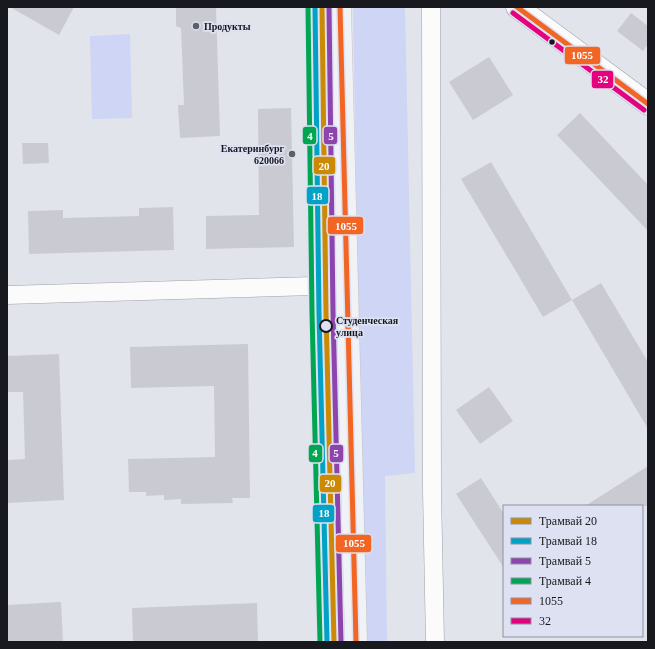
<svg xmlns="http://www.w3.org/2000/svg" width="655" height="649" font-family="'Times New Roman',serif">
	<rect width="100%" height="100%" fill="#e2e4ec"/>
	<path fill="#ced5f5" d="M 353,7 L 405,7 L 415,473 L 385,476 L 387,642 L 364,642 Z
		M 130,34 L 132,118 L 92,119 L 90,36 Z"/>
	<path fill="#cacbd2" d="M 10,7 L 74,7 L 59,35 Z
		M 176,7 L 216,7 L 220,136 L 180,138 L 178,105 L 184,105 L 181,28 L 176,26 Z
		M 631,13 L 648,26 L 648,44 L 643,51 L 617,31 Z
		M 489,57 L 513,95 L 473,120 L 449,82 Z
		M 291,108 L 294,247 L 206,249 L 206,216 L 259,215 L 258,109 Z
		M 580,113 L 648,185 L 648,231 L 557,135 Z
		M 22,143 L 48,143 L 49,163 L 23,164 Z
		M 491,162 L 572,300 L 543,317 L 461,179 Z
		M 173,207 L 174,250 L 29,254 L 28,211 L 63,210 L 63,218 L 139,216 L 139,208 Z
		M 601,283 L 648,362 L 648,429 L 572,300 Z
		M 248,344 L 250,498 L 232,498 L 233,503 L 181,504 L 181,499 L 164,500 L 164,495 L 146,496 L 146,492 L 129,492 L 128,459 L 215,457 L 214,386 L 131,388 L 130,347 Z
		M 59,354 L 64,500 L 7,503 L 7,460 L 25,459 L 23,392 L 7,392 L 7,356 Z
		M 489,387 L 513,421 L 480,444 L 456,410 Z
		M 648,466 L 648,506 L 585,506 Z
		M 481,478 L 504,514 L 504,568 L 456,494 Z
		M 61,602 L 63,642 L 7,642 L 7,605 Z
		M 257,603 L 258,642 L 133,642 L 132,608 Z"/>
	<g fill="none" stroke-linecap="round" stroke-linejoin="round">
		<defs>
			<path id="minor" d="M 431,7 L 432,491 L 435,642
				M 7,295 L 348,285"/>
			<path id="secondary" d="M 517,7 L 648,104"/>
			<path id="primary" d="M 340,7 L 356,642"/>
		</defs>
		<use href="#minor" stroke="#9fa0a7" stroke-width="19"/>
		<use href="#secondary" stroke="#9fa0a7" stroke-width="23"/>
		<use href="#primary" stroke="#c2c3c6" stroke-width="23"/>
		<use href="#minor" stroke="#fbfbfc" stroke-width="18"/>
		<use href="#secondary" stroke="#fbfbfc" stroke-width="22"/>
		<use href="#primary" stroke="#f0f2f6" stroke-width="22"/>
		<defs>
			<path id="bus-1" d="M 340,7 L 356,642
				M 517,7 L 648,104"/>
			<path id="bus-2" d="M 513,13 L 644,110"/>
		</defs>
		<use href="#bus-1" stroke="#dde1f1" stroke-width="8"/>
		<use href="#bus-2" stroke="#dde1f1" stroke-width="8"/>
		<use href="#bus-1" stroke="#f26522" stroke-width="5"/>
		<use href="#bus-2" stroke="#e5007d" stroke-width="5"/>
		<defs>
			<path id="tram-1" d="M 322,7 L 326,312 L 334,642"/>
			<path id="tram-2" d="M 315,7 L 319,312 L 327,642"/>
			<path id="tram-3" d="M 329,7 L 333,312 L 341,642"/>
			<path id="tram-4" d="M 308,7 L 312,312 L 320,642"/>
		</defs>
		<use href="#tram-1" stroke="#dde1f1" stroke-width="8"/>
		<use href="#tram-2" stroke="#dde1f1" stroke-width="8"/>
		<use href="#tram-3" stroke="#dde1f1" stroke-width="8"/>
		<use href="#tram-4" stroke="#dde1f1" stroke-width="8"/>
		<use href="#tram-1" stroke="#ca8a06" stroke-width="5"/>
		<use href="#tram-2" stroke="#01a2c5" stroke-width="5"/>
		<use href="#tram-3" stroke="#8e44ad" stroke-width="5"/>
		<use href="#tram-4" stroke="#00a651" stroke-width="5"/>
	</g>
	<g fill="#5e6066" stroke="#dde1f1" stroke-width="1.5">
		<circle cx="196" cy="26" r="4"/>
		<circle cx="292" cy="154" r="4"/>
	</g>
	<circle fill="#17191e" stroke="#dde1f1" stroke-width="1.5" cx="552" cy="42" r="3.5"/>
	<circle fill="#dde1f1" stroke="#17191e" stroke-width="2" cx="326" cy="326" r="6"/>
	<g text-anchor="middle" stroke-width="3.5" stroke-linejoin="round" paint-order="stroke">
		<g font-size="10" font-weight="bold" fill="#17191e" stroke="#dde1f1" text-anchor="start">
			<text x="204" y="30">Продукты</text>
			<text x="284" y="152" text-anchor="end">Екатеринбург<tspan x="284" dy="12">620066</tspan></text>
		</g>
		<g font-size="10" font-weight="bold" fill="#17191e" stroke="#dde1f1" text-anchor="start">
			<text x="336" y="324">Студенческая<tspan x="336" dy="12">улица</tspan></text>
		</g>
	</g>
	<g stroke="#dde1f1" stroke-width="1.5">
		<rect x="564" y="46" width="37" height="19" rx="4" fill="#f26522"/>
		<rect x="591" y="70" width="23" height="19" rx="4" fill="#e5007d"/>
		<rect x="302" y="126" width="15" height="19" rx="4" fill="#00a651"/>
		<rect x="323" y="126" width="15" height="19" rx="4" fill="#8e44ad"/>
		<rect x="313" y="156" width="23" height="19" rx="4" fill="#ca8a06"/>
		<rect x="306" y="186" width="23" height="19" rx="4" fill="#01a2c5"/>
		<rect x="327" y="216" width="37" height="19" rx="4" fill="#f26522"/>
		<rect x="308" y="444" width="15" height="19" rx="4" fill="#00a651"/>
		<rect x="329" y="444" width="15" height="19" rx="4" fill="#8e44ad"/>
		<rect x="319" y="474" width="23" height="19" rx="4" fill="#ca8a06"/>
		<rect x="312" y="504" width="23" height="19" rx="4" fill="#01a2c5"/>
		<rect x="335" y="534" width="37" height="19" rx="4" fill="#f26522"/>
	</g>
	<g font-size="11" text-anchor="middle" font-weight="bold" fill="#fff">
		<text x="582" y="59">1055</text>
		<text x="603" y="83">32</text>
		<text x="310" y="140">4</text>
		<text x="331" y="140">5</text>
		<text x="324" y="170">20</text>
		<text x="317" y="200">18</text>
		<text x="346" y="230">1055</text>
		<text x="315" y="457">4</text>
		<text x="336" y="457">5</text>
		<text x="330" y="487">20</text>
		<text x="324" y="517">18</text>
		<text x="354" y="547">1055</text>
	</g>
	<rect width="655" height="649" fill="none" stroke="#17191e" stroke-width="16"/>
	<rect x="503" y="505" width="140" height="132" fill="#dde1f1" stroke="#8e919d"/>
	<rect x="511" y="518" width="20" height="6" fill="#ca8a06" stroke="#8e919d"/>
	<text x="539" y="525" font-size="12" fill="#17191e">Трамвай 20</text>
	<rect x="511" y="538" width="20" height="6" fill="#01a2c5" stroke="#8e919d"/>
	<text x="539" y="545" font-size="12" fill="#17191e">Трамвай 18</text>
	<rect x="511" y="558" width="20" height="6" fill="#8e44ad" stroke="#8e919d"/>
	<text x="539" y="565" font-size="12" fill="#17191e">Трамвай 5</text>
	<rect x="511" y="578" width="20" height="6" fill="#00a651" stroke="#8e919d"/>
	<text x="539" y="585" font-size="12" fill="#17191e">Трамвай 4</text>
	<rect x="511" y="598" width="20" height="6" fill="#f26522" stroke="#8e919d"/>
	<text x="539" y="605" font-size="12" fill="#17191e">1055</text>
	<rect x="511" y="618" width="20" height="6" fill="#e5007d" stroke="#8e919d"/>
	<text x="539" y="625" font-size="12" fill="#17191e">32</text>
</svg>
